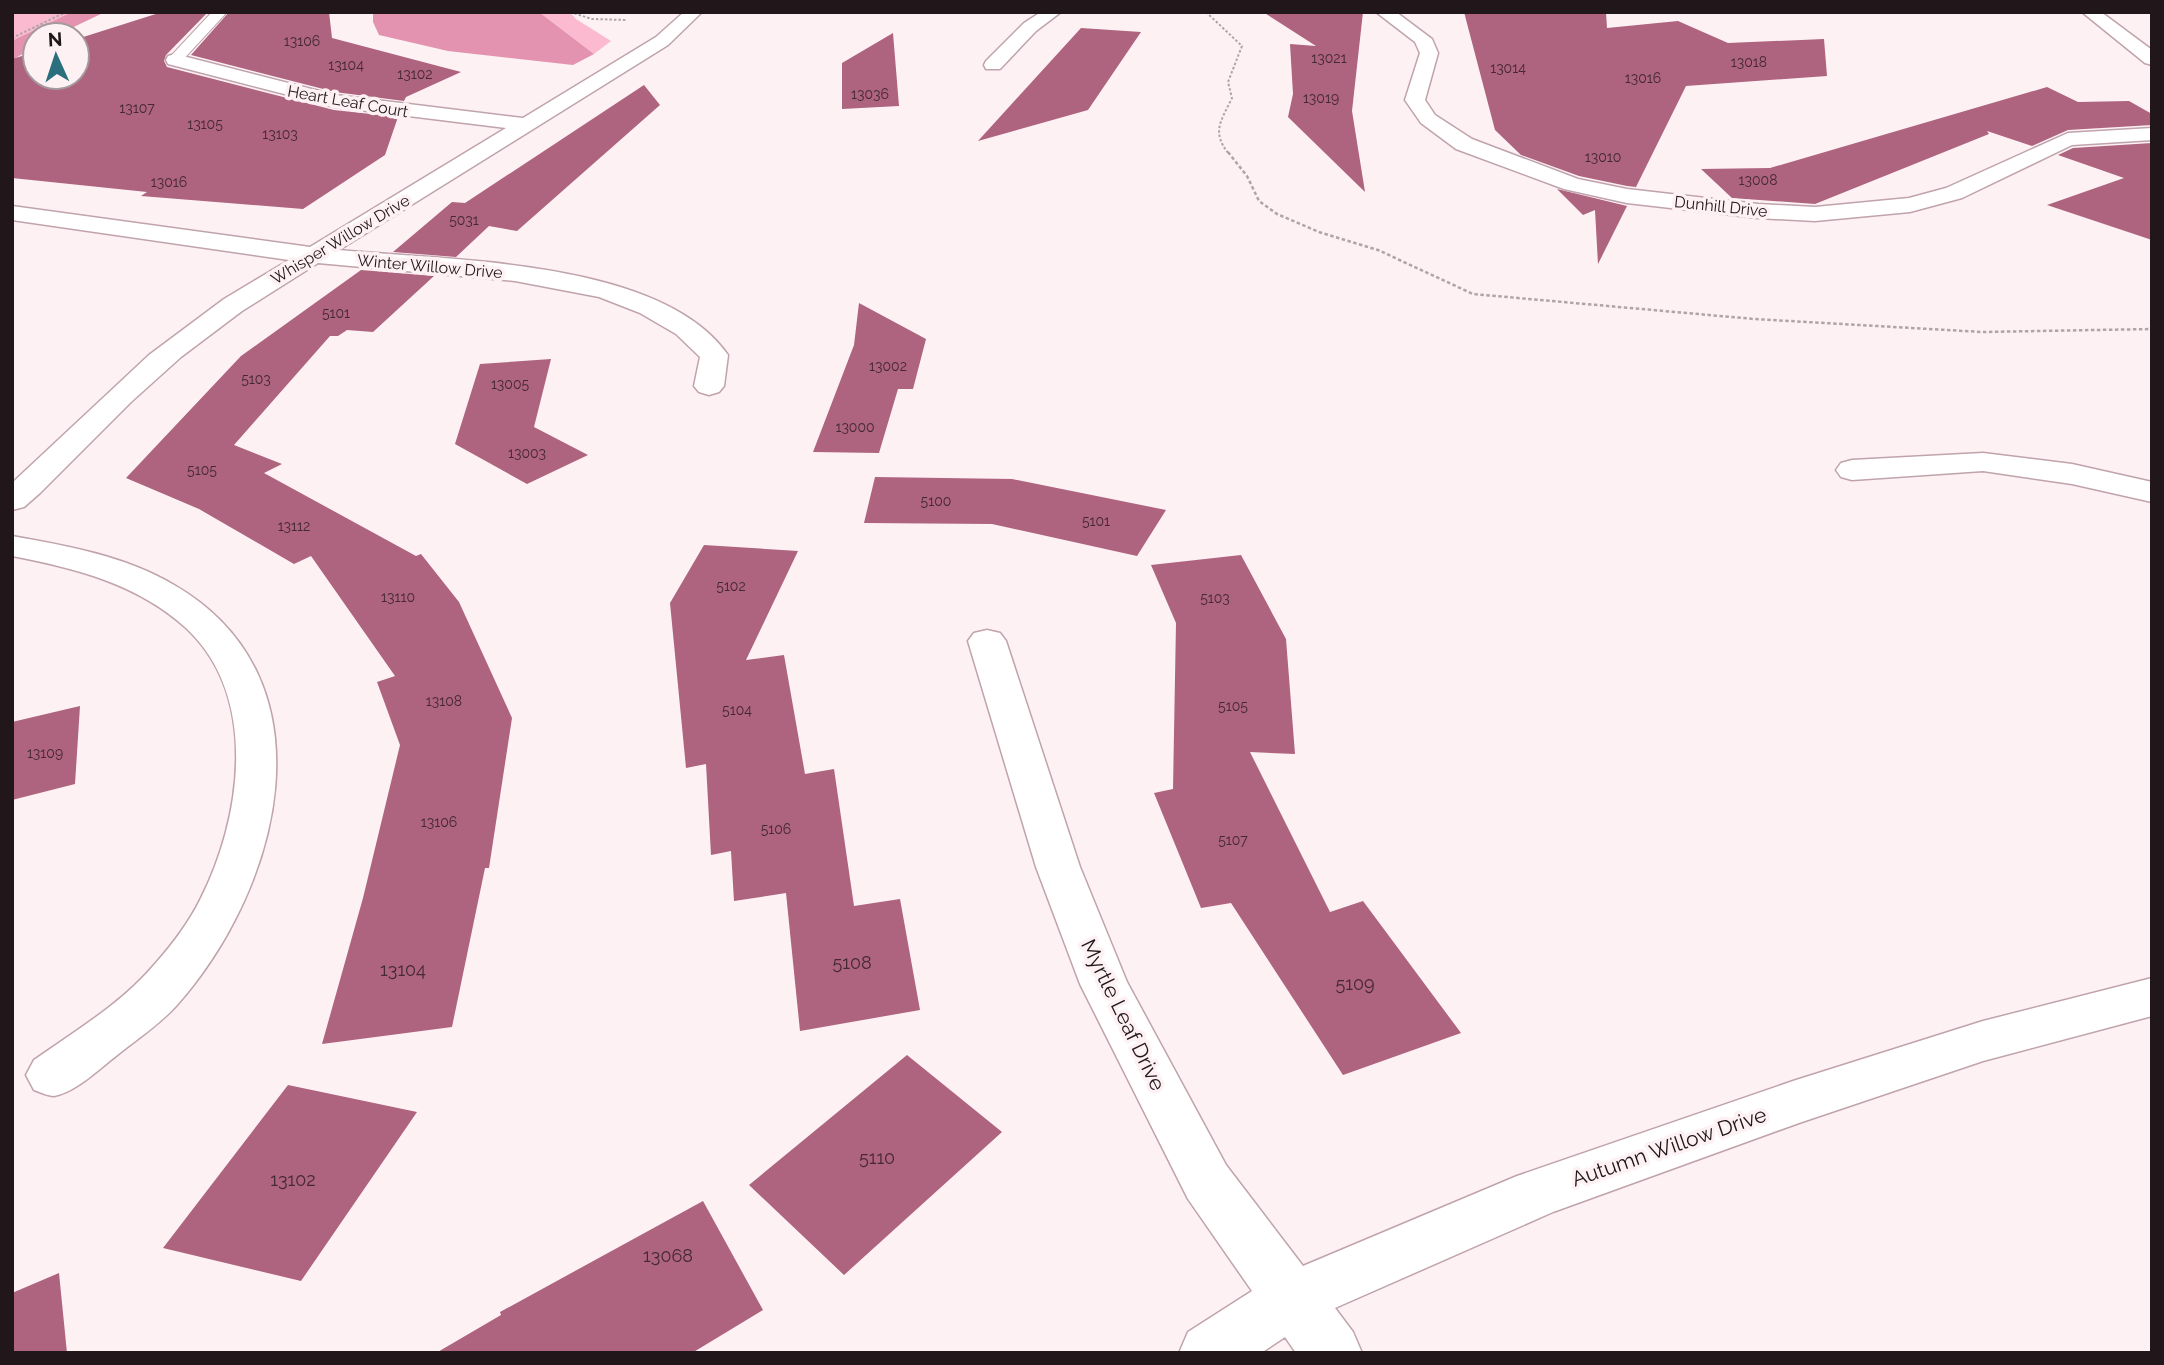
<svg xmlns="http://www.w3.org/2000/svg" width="2164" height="1365" font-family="Raleway,sans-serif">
	<rect width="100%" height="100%" fill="#fdf1f4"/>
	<path fill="#fcbad0" d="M 12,12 L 74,12 L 12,42 Z
		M 539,12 L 570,12 L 576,19 L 611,41 L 594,54 Z"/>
	<path fill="#e393af" d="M 72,12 L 105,12 L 57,35 L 35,35 L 35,47 L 12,60 L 12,41 Z
		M 373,12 L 539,12 L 594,54 L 573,65 L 448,51 L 379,35 L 373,22 Z"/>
	<path fill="#ae637e" d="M 162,12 L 208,12 L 166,55 L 164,61 L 167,67 L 334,110 L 398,117 L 385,155 L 303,209 L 141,196 L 147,192 L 12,178 L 12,59 L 35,52 L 35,77 L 77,77 L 77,39 Z
		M 229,12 L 329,12 L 332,38 L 461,72 L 406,97 L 404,101 L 335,92 L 191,55 Z
		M 1263,12 L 1363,12 L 1352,111 L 1365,192 L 1288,117 L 1293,94 L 1290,44 L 1316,46 Z
		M 1464,12 L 1606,12 L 1607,28 L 1678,21 L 1728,43 L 1824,39 L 1827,76 L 1686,86 L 1636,187 L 1627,186 L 1579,176 L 1521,155 L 1495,130 Z
		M 1081,28 L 1141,32 L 1088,110 L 978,141 Z
		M 893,33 L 899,106 L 842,109 L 842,63 Z
		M 644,85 L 660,105 L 517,231 L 489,226 L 456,257 L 393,252 L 452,202 L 465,203 Z
		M 2047,87 L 2078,102 L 2129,101 L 2152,114 L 2152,125 L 2068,130 L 2032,146 L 1987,131 L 1989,134 L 1815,204 L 1732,198 L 1701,169 L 1770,168 Z
		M 2152,143 L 2152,240 L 2047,205 L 2124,178 L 2058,155 L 2073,148 Z
		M 1557,189 L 1627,206 L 1598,264 L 1595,210 L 1583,215 Z
		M 361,270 L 434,276 L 373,332 L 347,330 L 338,336 L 330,336 L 234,445 L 282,464 L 264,473 L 416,556 L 421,554 L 459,602 L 512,718 L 489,868 L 485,868 L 452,1027 L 322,1044 L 363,898 L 400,745 L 377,682 L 395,676 L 311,556 L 294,564 L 199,509 L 126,478 L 241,356 Z
		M 859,303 L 926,339 L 913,389 L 898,389 L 879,453 L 813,452 L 854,345 Z
		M 551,359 L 534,427 L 588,455 L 527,484 L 455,444 L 480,364 Z
		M 875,477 L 1012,479 L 1166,510 L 1137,556 L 992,524 L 864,523 Z
		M 704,545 L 798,551 L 746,660 L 784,655 L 805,774 L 834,769 L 854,906 L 900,899 L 920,1010 L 800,1031 L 786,893 L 734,901 L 731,851 L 711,855 L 706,764 L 686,768 L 670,603 Z
		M 1241,555 L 1286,639 L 1295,754 L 1250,752 L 1330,912 L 1363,901 L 1461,1033 L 1343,1075 L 1231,903 L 1201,908 L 1154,793 L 1173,789 L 1176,623 L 1151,565 Z
		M 80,706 L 75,784 L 12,800 L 12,722 Z
		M 907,1055 L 1002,1132 L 844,1275 L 749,1185 Z
		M 288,1085 L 417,1112 L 301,1281 L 163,1248 Z
		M 703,1201 L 763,1310 L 692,1353 L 436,1353 L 501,1315 L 500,1312 Z
		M 59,1273 L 67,1353 L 12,1353 L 12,1293 Z"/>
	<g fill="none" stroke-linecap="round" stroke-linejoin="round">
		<defs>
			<path id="lane" d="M 212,12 L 227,12 L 180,63 L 170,63 L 167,60 L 170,57 Z"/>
			<path id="street" d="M 684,12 L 702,12 L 668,45 L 339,250 C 446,261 661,258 728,355 L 724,386 L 719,392 L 709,395 L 699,392 L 694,386 L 700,357 L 676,334 L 640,313 L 599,297 L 515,281 L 318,263 L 242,311 L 181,357 L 131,402 L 40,493 L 24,507 L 12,510 L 12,483 L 149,355 L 224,299 L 289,260 L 12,220 L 12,206 L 310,247 L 506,128 L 335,107 L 168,64 L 166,60 L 168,56 L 175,54 L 335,95 L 523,118 L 656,37 Z
				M 1041,12 L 1061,12 L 1036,31 L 1000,69 L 986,69 L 984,65 L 986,61 L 1024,23 Z
				M 1376,12 L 1396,12 L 1432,39 L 1438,53 L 1425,100 L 1435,115 L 1472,139 L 1578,179 L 1627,189 L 1758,204 L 1815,207 L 1909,198 L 1946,188 L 2068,133 L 2152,128 L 2152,140 L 2072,145 L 1962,198 L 1910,212 L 1815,221 L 1758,218 L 1627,203 L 1564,189 L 1456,149 L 1421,123 L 1405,100 L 1420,53 L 1415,42 Z
				M 2082,12 L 2101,12 L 2152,50 L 2152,65 L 2145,63 Z
				M 1983,453 L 2072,464 L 2152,482 L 2152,502 L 2072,484 L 1983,471 L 1852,480 L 1841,477 L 1836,470 L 1841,463 L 1852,460 Z
				M 12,536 C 68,546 125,556 174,585 C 337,679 280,889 177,1005 C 159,1025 137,1039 116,1056 C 99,1069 76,1092 54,1096 C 48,1096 40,1092 34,1090 L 26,1075 L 34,1060 C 75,1031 121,1004 154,965 C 171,946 188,924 200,900 C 241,820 260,697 186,628 C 138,584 75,568 12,556 Z
				M 987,630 L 1000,633 L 1006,641 L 1080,867 L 1127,982 L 1226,1165 L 1303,1266 L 1517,1176 L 1793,1081 L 1983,1021 L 2152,978 L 2152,1016 L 1983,1061 L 1799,1123 L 1553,1212 L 1335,1308 L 1353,1332 L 1362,1353 L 1296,1353 L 1285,1337 L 1261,1353 L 1179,1353 L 1188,1332 L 1252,1291 L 1188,1199 L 1080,984 L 1036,867 L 968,641 L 974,633 Z"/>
		</defs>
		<use href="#lane" stroke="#c0a3ac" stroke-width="2"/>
		<use href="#street" stroke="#c0a3ac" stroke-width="3"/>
		<path stroke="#afa4a7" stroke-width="2" stroke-dasharray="2.5 2" stroke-linecap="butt" d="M 570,12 L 592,19 L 627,20
			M 1206,12 L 1242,46 L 1228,82 L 1232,98 C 1221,121 1211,132 1229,154
			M 12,38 L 66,12"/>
		<path stroke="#afa4a7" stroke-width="2.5" stroke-dasharray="3.5 2.5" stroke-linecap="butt" d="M 1228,152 L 1247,176 L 1259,201 L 1277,214 L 1319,232 L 1378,250 L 1473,294 L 1754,319 L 1982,332 L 2152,329"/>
		<use href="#lane" fill="#fff" fill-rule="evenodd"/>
		<use href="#street" fill="#fff" fill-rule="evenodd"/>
	</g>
	<g text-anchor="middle" stroke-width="7" stroke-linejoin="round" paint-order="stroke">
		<g font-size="14" fill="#442933">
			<text x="302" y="46">13106</text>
			<text x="1329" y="63">13021</text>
			<text x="1749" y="67">13018</text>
			<text x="346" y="70">13104</text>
			<text x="1508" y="73">13014</text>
			<text x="415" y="79">13102</text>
			<text x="1643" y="83">13016</text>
			<text x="870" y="99">13036</text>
			<text x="1321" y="103">13019</text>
			<text x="137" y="113">13107</text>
			<text x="205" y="129">13105</text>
			<text x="280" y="139">13103</text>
			<text x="1603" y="162">13010</text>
			<text x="1758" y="185">13008</text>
			<text x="169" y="187">13016</text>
			<text x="464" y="225">5031</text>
			<text x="336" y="318">5101</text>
			<text x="888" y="371">13002</text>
			<text x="256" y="384">5103</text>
			<text x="510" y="389">13005</text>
			<text x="855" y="432">13000</text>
			<text x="527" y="458">13003</text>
			<text x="202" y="475">5105</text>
			<text x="936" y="506">5100</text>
			<text x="1096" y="526">5101</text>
			<text x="294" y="531">13112</text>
			<text x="731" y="591">5102</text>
			<text x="398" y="602">13110</text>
			<text x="1215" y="603">5103</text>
			<text x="444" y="706">13108</text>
			<text x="1233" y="711">5105</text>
			<text x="737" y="715">5104</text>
			<text x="45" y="758">13109</text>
			<text x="439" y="827">13106</text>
			<text x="776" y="834">5106</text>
			<text x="1233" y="845">5107</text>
		</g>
		<g font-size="16" fill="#21161a" stroke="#fdf1f4">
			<text transform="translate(348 101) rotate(10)" y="6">Heart Leaf Court</text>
			<text transform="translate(1721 206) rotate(6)" y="6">Dunhill Drive</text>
			<text transform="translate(340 239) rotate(-31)" y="6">Whisper Willow Drive</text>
			<text transform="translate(430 266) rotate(5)" y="6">Winter Willow Drive</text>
		</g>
		<g font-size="18" fill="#442933">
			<text x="852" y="969">5108</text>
			<text x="403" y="976">13104</text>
			<text x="1355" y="990">5109</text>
			<text x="877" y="1164">5110</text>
			<text x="293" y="1186">13102</text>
			<text x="668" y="1262">13068</text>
		</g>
		<g font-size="21" fill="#21161a" stroke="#fdf1f4">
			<text transform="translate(1123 1015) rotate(64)" y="7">Myrtle Leaf Drive</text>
			<text transform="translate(1669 1147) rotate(-19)" y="7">Autumn Willow Drive</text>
		</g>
	</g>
	<rect width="2164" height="1365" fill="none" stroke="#21161a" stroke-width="28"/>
	<g transform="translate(56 56) rotate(357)"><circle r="33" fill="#fdf1f4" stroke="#a5999d" stroke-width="2"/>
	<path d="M0-5L12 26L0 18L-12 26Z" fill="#2b6f7f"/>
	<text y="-10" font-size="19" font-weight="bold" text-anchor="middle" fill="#21161a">N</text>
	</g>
</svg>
